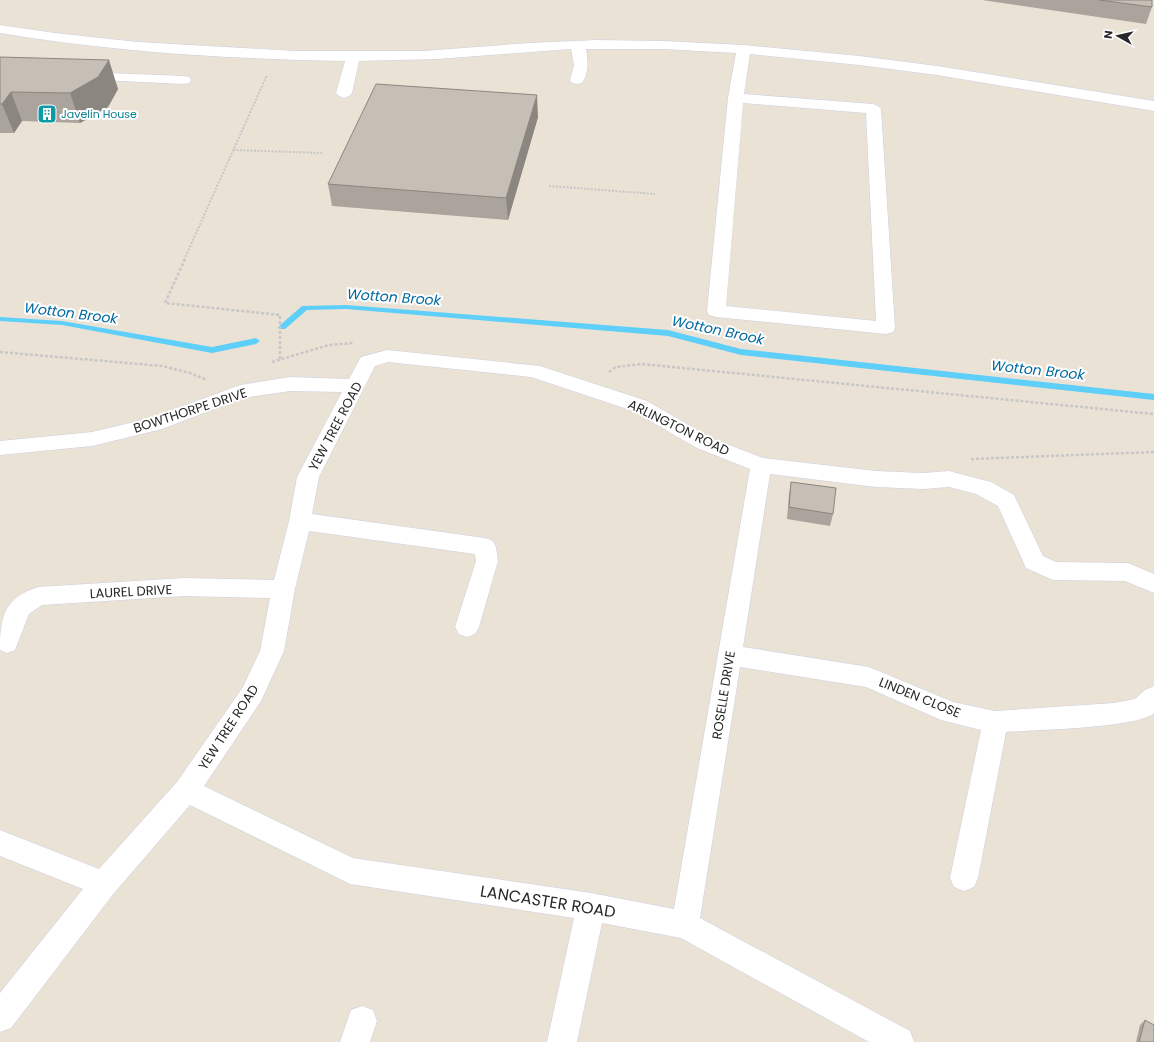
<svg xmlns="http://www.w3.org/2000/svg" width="1154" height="1042" font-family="Poppins,sans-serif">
	<rect width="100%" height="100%" fill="#ebe2d6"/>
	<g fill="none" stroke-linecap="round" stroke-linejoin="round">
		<path fill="#5dcff9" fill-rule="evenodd" d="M 346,305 L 668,330 L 741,349 L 1154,394 L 1154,400 L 741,355 L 668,336 L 346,309 L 307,310 L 285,329 L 279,329 L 278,327 L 302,306 Z
			M 0,317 L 62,321 L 212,347 L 256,338 L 260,341 L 256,344 L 212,353 L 62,325 L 0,321 Z"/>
		<defs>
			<path id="minor" d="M 0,25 L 55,33 L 138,42 L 296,51 L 424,51 L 529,43 L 596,40 L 663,41 L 744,45 L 859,56 L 937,66 L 1154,101 L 1154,111 L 937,75 L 859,65 L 750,54 L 744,94 L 873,104 L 878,106 L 881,109 L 895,328 L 893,332 L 886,334 L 716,317 L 709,315 L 707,311 L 728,98 L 736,53 L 663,49 L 586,49 C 588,61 589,73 582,83 L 577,84 L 572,83 L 570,80 L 574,65 L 571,49 L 437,59 L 359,61 L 352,93 L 349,96 L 344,98 L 339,96 L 336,93 L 345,61 C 230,59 114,52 0,33 ZM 743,103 L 866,113 L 876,321 L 726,306 Z
				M 85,72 L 184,76 L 189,77 L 191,80 L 189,83 L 184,84 L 80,79 L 78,76 L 80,73 Z
				M 387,350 L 540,366 L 647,401 L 711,438 L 763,458 L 876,471 L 923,473 L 949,471 L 983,480 L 991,482 L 1014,495 L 1043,556 L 1056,562 L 1128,563 L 1154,574 L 1154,593 L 1125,581 L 1053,580 L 1026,568 L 998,506 L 976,494 L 949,487 L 923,489 L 876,487 L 770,474 L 743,647 L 869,667 L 953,702 L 995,711 L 1114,703 L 1135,699 L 1145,690 L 1154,686 L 1154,713 C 1140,728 1031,730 1006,732 L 978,878 L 974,887 L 964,891 L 954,887 L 950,878 L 981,730 L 941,720 L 866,687 L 740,667 L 700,918 L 910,1031 L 914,1042 L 869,1042 L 681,938 L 602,923 L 577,1042 L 547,1042 L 574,918 L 350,884 L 190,805 L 114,893 L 11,1028 L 0,1032 L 0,993 L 83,889 L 0,856 L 0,830 L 99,869 L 177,782 L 243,687 L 260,651 L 270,598 L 184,596 L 42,605 L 29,614 L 15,650 L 7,653 L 0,650 C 0,617 4,598 38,587 L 184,578 L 274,580 L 289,521 L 297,477 L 342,392 L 290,391 L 243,398 L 162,429 L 92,446 L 0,455 L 0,441 L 92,432 L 151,418 L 240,385 L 290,377 L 349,379 L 361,357 ZM 388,362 L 531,377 L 633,411 L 697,448 L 750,469 L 674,909 L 591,893 L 353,858 L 204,786 L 261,701 L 284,651 L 295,589 L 309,531 L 475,554 L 476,561 L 455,627 L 459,634 L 467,637 L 475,634 L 479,627 L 498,561 L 496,547 L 493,541 L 485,538 L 312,514 L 319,477 L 375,366 Z
				M 362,1006 L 373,1010 L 377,1021 L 370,1042 L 340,1042 L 351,1010 Z"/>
		</defs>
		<use href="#minor" stroke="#cbcfe2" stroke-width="1"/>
		<path stroke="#c7c7c7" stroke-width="2" stroke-dasharray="2 1.5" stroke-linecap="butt" d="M 233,150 L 322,153
			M 549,186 L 655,194
			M 184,260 L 267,75"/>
		<path stroke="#c7c7c7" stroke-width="2.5" stroke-dasharray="3 2" stroke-linecap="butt" d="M 185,259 L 165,303 L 280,315 L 280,359
			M 0,352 L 162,366 L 190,373 L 207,380
			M 272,362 L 329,345 L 354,343
			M 609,372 L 616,367 L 641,364 L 1154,414
			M 971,459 L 1154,452"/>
		<use href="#minor" fill="#fff" fill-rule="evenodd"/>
	</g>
	<path fill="#aaa49d" d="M 982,0 L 1152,0 L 1152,7 L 1146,24 Z
		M 0,57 L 118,89 L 108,107 L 80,123 L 22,121 L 14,133 L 0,133 Z
		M 538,117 L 508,220 L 332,206 L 328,184 Z
		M 791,482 L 833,514 L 830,526 L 787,519 L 789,494 Z
		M 1145,1020 L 1154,1042 L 1136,1042 L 1140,1025 Z"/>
	<path fill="#8b867f" d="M 109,60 L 118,89 L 108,107 L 80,123 L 70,93 Z
		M 11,92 L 22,121 L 14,133 L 2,104 Z
		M 537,95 L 538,117 L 508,220 L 506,198 Z"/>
	<path fill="#c6bfb6" stroke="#8b867f" d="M 1099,0 L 1152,0 L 1152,7 Z
		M 0,57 L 109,60 L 98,77 L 70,93 L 11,92 L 2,104 L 0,104 Z
		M 376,84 L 537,95 L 506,198 L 328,184 Z
		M 791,482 L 836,488 L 833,514 L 789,507 Z
		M 1145,1020 L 1154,1025 L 1154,1042 L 1139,1042 Z"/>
	<defs>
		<symbol id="building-square" viewBox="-11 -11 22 22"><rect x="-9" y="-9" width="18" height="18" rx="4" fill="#0f9aa8" stroke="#fff"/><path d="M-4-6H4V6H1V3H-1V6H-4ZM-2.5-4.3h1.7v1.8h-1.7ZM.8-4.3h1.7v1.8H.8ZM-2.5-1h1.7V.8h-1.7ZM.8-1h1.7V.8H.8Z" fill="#fff"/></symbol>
	</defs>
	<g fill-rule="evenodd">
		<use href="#building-square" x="36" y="103" width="22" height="22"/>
	</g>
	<g text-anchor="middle" stroke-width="4" stroke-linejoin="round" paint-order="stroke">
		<g font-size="11" fill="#0d838f" stroke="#fff" text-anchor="start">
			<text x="61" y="118">Javelin House</text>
		</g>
		<g font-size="13" fill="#272727" stroke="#fff">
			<text transform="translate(190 410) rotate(-18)" y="5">BOWTHORPE DRIVE</text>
			<text transform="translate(335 426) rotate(-62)" y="5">YEW TREE ROAD</text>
			<text transform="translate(679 427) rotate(26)" y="5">ARLINGTON ROAD</text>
			<text transform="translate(131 591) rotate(-3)" y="5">LAUREL DRIVE</text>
			<text transform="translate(723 695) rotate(-81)" y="5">ROSELLE DRIVE</text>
			<text transform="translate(920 697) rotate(22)" y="5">LINDEN CLOSE</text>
			<text transform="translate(228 727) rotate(-57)" y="5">YEW TREE ROAD</text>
		</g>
		<g font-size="14" font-style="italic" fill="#0169a0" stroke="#fff">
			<text transform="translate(394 297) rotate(4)" y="5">Wotton Brook</text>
			<text transform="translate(71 313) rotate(7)" y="5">Wotton Brook</text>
			<text transform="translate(718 330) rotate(12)" y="5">Wotton Brook</text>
			<text transform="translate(1038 370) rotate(6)" y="5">Wotton Brook</text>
		</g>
		<g font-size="16" fill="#272727" stroke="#fff">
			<text transform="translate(548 901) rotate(9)" y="6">LANCASTER ROAD</text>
		</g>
	</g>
	<g transform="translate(1118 36) rotate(278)" stroke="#ffffff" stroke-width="3" paint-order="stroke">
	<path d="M0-3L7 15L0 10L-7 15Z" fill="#272727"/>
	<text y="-6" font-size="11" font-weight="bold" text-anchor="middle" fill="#272727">N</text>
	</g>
</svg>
